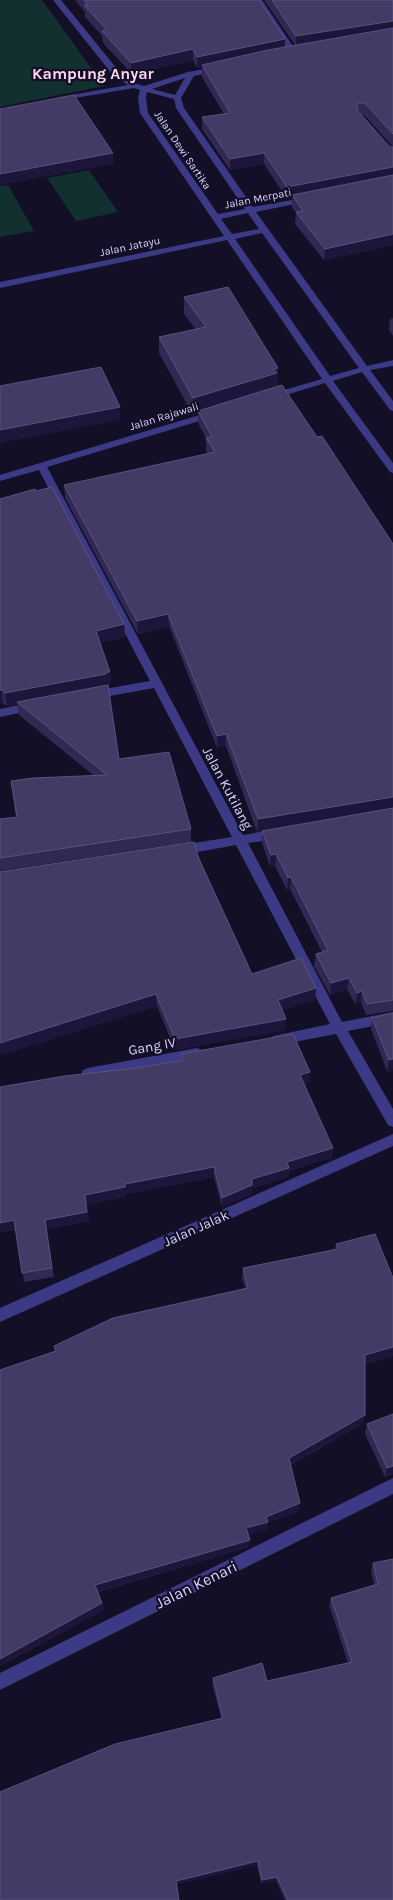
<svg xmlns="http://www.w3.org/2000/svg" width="393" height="1900" font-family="Karla,sans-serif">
	<rect width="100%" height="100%" fill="#130f26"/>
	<path fill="#12302f" d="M 0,0 L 42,0 L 104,86 L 0,107 Z
		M 89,170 L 118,212 L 76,221 L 47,178 Z
		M 8,185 L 34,231 L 0,237 L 0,186 Z"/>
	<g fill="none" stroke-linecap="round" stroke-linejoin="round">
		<path fill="#3d3a85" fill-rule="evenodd" d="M 53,0 L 61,0 L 118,70 L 137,84 L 144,86 L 188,72 L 222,66 L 222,70 L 194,76 L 181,98 L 184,108 L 253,207 L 309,197 L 313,199 L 309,201 L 256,212 L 367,366 L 393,360 L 393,366 L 370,370 L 393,401 L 393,411 L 390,410 L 362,372 L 333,381 L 393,463 L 393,473 L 390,472 L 325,383 L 273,399 L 267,399 L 267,395 L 322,379 L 227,240 L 0,288 L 0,282 L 224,236 L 140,113 L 138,98 L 140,90 L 134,88 L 57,101 L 57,97 L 60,97 L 128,85 L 112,74 ZM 185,78 L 175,95 L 152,89 ZM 147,92 L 174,99 L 176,108 L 245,209 L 218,214 L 148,113 L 146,98 ZM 248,213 L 259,229 L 232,234 L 221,219 ZM 262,233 L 359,368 L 330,376 L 235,239 Z
			M 254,0 L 262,0 L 296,51 L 295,53 L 289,53 Z
			M 213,411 L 218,414 L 216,416 L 47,467 L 243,835 L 277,829 L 283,834 L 277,839 L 248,843 L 342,1022 L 393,1012 L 393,1022 L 348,1031 L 393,1109 L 393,1127 L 388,1125 L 336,1034 L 278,1045 L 273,1044 L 271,1040 L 273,1036 L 278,1035 L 330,1024 L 236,845 L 181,855 L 177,853 L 175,850 L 177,847 L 181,845 L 232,837 L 154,688 L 93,699 L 89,698 L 87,695 L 93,691 L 150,681 L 39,470 L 0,481 L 0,475 Z
			M 34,702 L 40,706 L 38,709 L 0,717 L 0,709 Z
			M 197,1048 L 202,1050 L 204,1054 L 202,1058 L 197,1060 L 88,1080 L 83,1078 L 81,1074 L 83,1070 L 88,1068 Z
			M 393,1134 L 393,1146 L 0,1322 L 0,1308 Z
			M 393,1478 L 393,1494 L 0,1690 L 0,1673 Z"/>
	</g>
	<path fill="#312854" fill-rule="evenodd" d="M 75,0 L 259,0 L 285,39 L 285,47 L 295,45 L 264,0 L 393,0 L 393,245 L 324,260 L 295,224 L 296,213 L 292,207 L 292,198 L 287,199 L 264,164 L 230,170 L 202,129 L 202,117 L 224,114 L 202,77 L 202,67 L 197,68 L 193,60 L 132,74 L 103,43 L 102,36 L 85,17 L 85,12 ZM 361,115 L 364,115 L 393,147 L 390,147 Z
		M 184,297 L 278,384 L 276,385 L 276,387 L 317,437 L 393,544 L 393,1011 L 366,1015 L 361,1003 L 355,1004 L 347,989 L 330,995 L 314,966 L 316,954 L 322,952 L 290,889 L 287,890 L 275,866 L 270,867 L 262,843 L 262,831 L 324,820 L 257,832 L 226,746 L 217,748 L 169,626 L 138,634 L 65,498 L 64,485 L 208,454 L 206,451 L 206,438 L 198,423 L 198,413 L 193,415 L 159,353 L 159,337 L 196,330 L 184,314 Z
		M 393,318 L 393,336 L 389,330 L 390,319 Z
		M 0,499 L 124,624 L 125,637 L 100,643 L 110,672 L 111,685 L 107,685 L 119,759 L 191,829 L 191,842 L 0,871 L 0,819 L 16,817 L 11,781 L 93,775 L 19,715 L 17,704 L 7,706 L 3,703 L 0,704 Z
		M 199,859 L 252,974 L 316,988 L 315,1000 L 282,1010 L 285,1030 L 175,1050 L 157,1006 L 0,1055 Z
		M 393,1013 L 393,1070 L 387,1071 L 371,1029 L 372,1018 Z
		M 181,1054 L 309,1082 L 304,1084 L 332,1157 L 289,1171 L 288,1177 L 252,1188 L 252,1194 L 222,1207 L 214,1177 L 126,1194 L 126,1197 L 86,1204 L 89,1221 L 47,1229 L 54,1277 L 24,1282 L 16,1230 L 0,1232 L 0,1087 L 136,1068 L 181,1060 Z
		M 336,1244 L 393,1278 L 393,1356 L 365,1364 L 365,1415 L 363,1423 L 291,1465 L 299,1511 L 268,1523 L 267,1529 L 248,1535 L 249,1547 L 98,1592 L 102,1603 L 104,1610 L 0,1666 L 55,1352 L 54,1346 L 245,1288 L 242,1278 L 243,1268 L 335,1249 Z
		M 367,1424 L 393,1474 L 385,1477 L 365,1434 Z
		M 393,1559 L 393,1900 L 285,1900 L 276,1880 L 261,1884 L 257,1865 L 176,1884 L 0,1900 L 221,1718 L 212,1684 L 213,1678 L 267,1681 L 348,1663 L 329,1605 L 331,1598 L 374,1585 L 371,1571 L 373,1563 Z"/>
	<path fill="#1d163a" d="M 393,21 L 393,32 L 296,47 L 296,36 Z
		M 285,39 L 285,50 L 202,65 L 202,67 L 197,68 L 197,57 Z
		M 193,49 L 193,60 L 132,74 L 131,63 Z
		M 113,153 L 114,164 L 0,185 L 0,174 Z
		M 264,153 L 264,164 L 230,170 L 230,159 Z
		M 393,167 L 393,179 L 292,195 L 292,198 L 287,199 L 287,187 Z
		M 393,234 L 393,245 L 324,260 L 325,249 Z
		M 278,368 L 278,384 L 276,385 L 276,390 L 198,411 L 198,413 L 193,415 L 193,398 L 274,369 Z
		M 120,407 L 120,420 L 0,443 L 0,430 Z
		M 168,614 L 169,626 L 138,634 L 137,621 Z
		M 124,624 L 125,637 L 97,644 L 96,631 Z
		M 110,672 L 111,685 L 17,702 L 17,704 L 7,706 L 5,693 Z
		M 0,690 L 2,690 L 3,703 L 0,704 Z
		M 226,734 L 226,746 L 217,748 L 217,736 Z
		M 393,797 L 393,809 L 257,832 L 258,819 Z
		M 276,854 L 275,866 L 270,867 L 271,855 Z
		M 291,877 L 290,889 L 287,890 L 288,878 Z
		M 349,978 L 347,989 L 330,995 L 331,983 Z
		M 316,988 L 315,1000 L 277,1012 L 278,1000 Z
		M 362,991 L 361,1003 L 355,1004 L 357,993 Z
		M 156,994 L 157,1006 L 0,1055 L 0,1043 Z
		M 286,1019 L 285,1030 L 175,1050 L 175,1039 Z
		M 393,1059 L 393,1070 L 387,1071 L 389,1060 Z
		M 310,1072 L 309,1082 L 299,1085 L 300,1075 Z
		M 333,1148 L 332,1157 L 289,1171 L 288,1177 L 252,1188 L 252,1194 L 222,1207 L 222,1198 L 252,1179 L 287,1162 Z
		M 214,1167 L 214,1177 L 126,1194 L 126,1197 L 86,1204 L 85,1195 L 125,1184 Z
		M 87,1212 L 89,1221 L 47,1229 L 54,1277 L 45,1220 Z
		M 14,1220 L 16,1229 L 0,1232 L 0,1223 Z
		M 393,1347 L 393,1356 L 363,1364 L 365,1355 Z
		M 365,1415 L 363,1423 L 288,1466 L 289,1458 Z
		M 393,1466 L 393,1474 L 385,1477 L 387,1468 Z
		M 300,1503 L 299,1511 L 268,1523 L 267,1529 L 245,1536 L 246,1528 L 266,1517 Z
		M 250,1540 L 249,1547 L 96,1592 L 95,1585 Z
		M 102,1603 L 104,1610 L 0,1666 L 0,1659 Z
		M 258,1861 L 257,1865 L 176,1884 L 176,1881 Z
		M 277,1877 L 276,1880 L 261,1884 L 262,1880 Z"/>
	<path fill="#433a66" stroke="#5a527e" d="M 84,0 L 259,0 L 285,39 L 197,57 L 193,49 L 131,63 L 102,31 L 107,30 L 84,5 L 88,5 Z
		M 272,0 L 393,0 L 393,21 L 296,36 Z
		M 393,28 L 393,134 L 365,103 L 357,103 L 357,110 L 390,147 L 393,147 L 393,167 L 287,187 L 264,153 L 230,159 L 202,117 L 230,113 L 202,65 L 268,50 Z
		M 74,95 L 113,153 L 0,174 L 0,109 Z
		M 393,175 L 393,234 L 325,249 L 296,212 L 303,211 L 292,195 Z
		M 228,287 L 278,368 L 274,369 L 277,373 L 193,398 L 159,337 L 206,327 L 184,297 Z
		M 101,367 L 120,407 L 0,430 L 0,386 Z
		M 282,385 L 317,437 L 322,436 L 393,544 L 393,797 L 258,819 L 226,734 L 217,736 L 168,614 L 137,621 L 64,485 L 215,452 L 206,438 L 212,437 L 198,411 Z
		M 52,487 L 124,624 L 96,631 L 110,672 L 106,672 L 106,674 L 5,693 L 2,690 L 0,690 L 0,499 L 35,489 L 36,491 Z
		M 108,685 L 119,759 L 169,752 L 191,829 L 0,858 L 0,819 L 17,817 L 11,781 L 33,778 L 107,775 L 17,702 Z
		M 393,808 L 393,1000 L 367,1004 L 362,991 L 357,993 L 349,978 L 331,983 L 316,954 L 328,950 L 291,877 L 288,878 L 276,854 L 271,855 L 262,831 Z
		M 194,842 L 199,859 L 252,974 L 301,958 L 316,988 L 278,1000 L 286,1019 L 175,1039 L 156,994 L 0,1043 L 0,872 Z
		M 393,1013 L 393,1059 L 389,1060 L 372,1018 Z
		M 293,1034 L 310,1072 L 300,1075 L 333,1148 L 287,1162 L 289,1168 L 252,1179 L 252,1185 L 222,1198 L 214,1167 L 125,1184 L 125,1187 L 85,1195 L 87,1212 L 45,1220 L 52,1268 L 22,1273 L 14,1220 L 0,1223 L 0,1087 L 65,1076 L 136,1068 L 183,1060 L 181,1054 Z
		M 375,1234 L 393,1278 L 393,1347 L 365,1355 L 365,1415 L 289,1458 L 300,1503 L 266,1517 L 268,1522 L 246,1528 L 250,1540 L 95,1585 L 102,1603 L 0,1659 L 0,1370 L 56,1351 L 54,1346 L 113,1318 L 248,1288 L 243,1268 L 338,1249 L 336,1244 Z
		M 393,1414 L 393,1466 L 387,1468 L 367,1424 Z
		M 393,1559 L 393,1900 L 288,1900 L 277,1877 L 262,1880 L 258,1861 L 176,1881 L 179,1900 L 0,1900 L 0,1792 L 115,1744 L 223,1718 L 213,1678 L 262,1663 L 267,1681 L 352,1662 L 331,1598 L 378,1584 L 373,1563 Z"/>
	<g text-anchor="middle" stroke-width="4.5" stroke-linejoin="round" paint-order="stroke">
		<g font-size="11" fill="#d9d4ff" stroke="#130f26">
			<text transform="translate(183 150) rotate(56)" y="4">Jalan Dewi Sartika</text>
			<text transform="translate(258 198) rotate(-11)" y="4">Jalan Merpati</text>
			<text transform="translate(130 246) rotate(-12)" y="4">Jalan Jatayu</text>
			<text transform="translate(164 416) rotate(-17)" y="4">Jalan Rajawali</text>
		</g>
		<g font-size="14" fill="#d9d4ff" stroke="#130f26">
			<text transform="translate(228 788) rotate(62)" y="5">Jalan Kutilang</text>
			<text transform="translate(152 1046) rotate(-10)" y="5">Gang IV</text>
			<text transform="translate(196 1228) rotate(-24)" y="5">Jalan Jalak</text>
		</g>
		<g font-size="16" font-weight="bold" fill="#ffd6f0" stroke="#130f26">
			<text x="93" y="79">Kampung Anyar</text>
		</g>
		<g font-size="16" fill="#d9d4ff" stroke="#130f26">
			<text transform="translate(196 1584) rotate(-26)" y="6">Jalan Kenari</text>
		</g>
	</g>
</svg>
